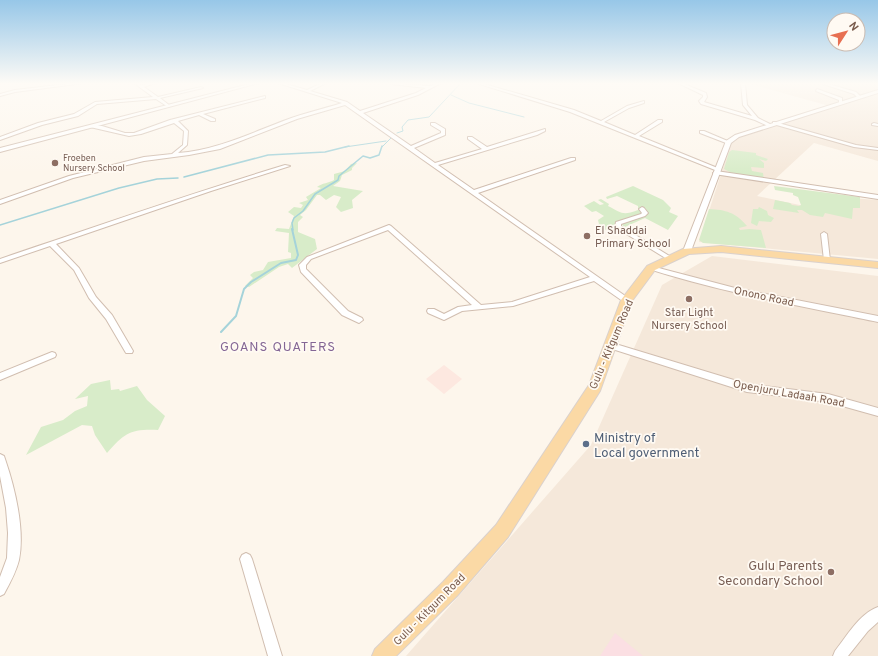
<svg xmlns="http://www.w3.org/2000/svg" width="878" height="656" font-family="Overpass,sans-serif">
	<rect width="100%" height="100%" fill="#fdf6ec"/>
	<path fill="#f5e8da" d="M 747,83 L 878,83 L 878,161 L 814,143 L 757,196 L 842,214 L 850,198 L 878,200 L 878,259 L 699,242 L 731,143 L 738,138 L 761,130 L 833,107 Z
		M 712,256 L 878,276 L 878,656 L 406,656 L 591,445 L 662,285 Z"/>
	<path fill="#fde8e0" d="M 444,365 L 462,379 L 444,394 L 426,379 Z"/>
	<path fill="#fbdfe3" d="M 615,633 L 643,656 L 600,656 Z"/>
	<path fill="#d8ecc9" d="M 732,150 L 756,153 L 756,155 L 768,159 L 766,161 L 759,159 L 764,163 L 764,168 L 751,167 L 752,171 L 763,173 L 764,180 L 730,174 L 724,172 L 730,172 L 724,169 L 729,152 Z
		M 357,163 L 352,168 L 352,170 L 342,175 L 340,181 L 333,186 L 363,191 L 352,200 L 353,208 L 341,212 L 336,207 L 341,197 L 334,195 L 326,200 L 320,195 L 317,195 L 306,210 L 300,215 L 303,217 L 298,222 L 298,232 L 315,239 L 317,249 L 292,268 L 288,264 L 279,267 L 249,287 L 245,286 L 253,278 L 250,275 L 254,272 L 263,270 L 268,262 L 291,258 L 291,253 L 288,252 L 289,233 L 275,231 L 277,228 L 289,229 L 294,216 L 288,212 L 294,207 L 301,208 L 303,205 L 299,203 L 308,200 L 306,197 L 321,188 L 317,187 C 322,183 329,183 334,180 L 334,174 L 345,171 L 351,164 Z
		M 633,186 L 663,200 L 671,208 L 669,212 L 678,216 L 668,230 L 645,218 L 625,227 L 622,225 L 613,231 L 609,228 L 603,231 L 595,227 L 599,224 L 598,220 L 604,216 L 596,211 L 592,212 L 584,206 L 594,201 L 600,205 L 604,204 L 598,200 L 601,199 L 609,204 L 608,206 C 622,213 622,216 638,210 L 638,206 L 617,196 L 607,199 L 606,197 Z
		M 774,186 L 860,197 L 860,208 L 853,208 L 852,219 L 825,213 L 823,217 L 810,215 L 802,210 L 797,210 L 799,213 L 773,209 L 775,200 L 790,203 L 792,205 L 799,206 L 801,205 L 798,197 L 793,195 L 793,193 L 775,190 Z
		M 759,207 L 767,211 L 768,215 L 774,218 L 771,222 L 759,221 L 757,226 L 751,223 L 753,209 L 758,209 Z
		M 709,209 C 726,210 735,212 747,226 L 739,228 L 740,230 L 749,229 L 761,230 L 766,248 L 703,243 L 699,240 Z
		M 110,380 L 111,390 L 119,389 L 120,391 L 137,386 L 147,400 L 165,416 L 158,430 C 130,429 125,433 107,453 L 95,435 L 92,426 L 82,425 L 26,455 L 41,427 L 63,420 L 75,411 L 87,406 L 88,396 L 75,399 L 91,384 Z"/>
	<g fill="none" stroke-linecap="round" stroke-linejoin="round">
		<path stroke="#a5d3da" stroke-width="1" d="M 451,95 L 469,103 L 524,117
			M 397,133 L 403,131 L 402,127 L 408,120 L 429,117 L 461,83
			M 345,147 L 386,141
			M 382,147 L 393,136"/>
		<path stroke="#a5d3da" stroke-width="1.5" d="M 184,177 L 268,155 L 325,152 L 349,146
			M 0,225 L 119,188 L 157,179 L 178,178
			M 293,230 L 292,223 L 294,218 L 303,211 L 315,194 L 338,180 L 339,176 L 363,156 L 370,158 L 379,155 L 382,146"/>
		<path stroke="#a5d3da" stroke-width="2" d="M 221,332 L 236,316 L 244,289 L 251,282 L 281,263 L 296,260 L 298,255 L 292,229"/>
		<defs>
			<path id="minor" d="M 75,83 L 84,83 L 15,92 L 0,96 L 0,94 L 15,90 Z
				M 134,83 L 138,83 L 141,85 L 155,83 L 144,87 L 158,97 L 201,87 L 203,88 L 160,98 L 169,105 L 170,106 L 168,107 L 156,99 L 97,104 L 78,116 L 42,125 L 0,140 L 0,137 L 38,123 L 74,114 L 95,102 L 153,97 Z
				M 278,83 L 283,83 L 307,90 L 322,83 L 326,83 L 310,91 L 347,102 L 360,111 L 416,93 L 426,88 L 391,84 L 389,83 L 430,86 L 437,83 L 441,83 L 418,95 L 363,113 L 411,146 L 441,133 L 441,131 L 431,125 L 431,123 L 435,123 L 445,129 L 445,135 L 414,148 L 435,163 L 482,149 L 468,139 L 468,137 L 472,137 L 487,147 L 545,129 L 545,131 L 537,135 L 438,165 L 474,190 L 571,158 L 575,158 L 575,160 L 478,193 L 631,300 L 630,302 L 624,302 L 594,281 L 513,306 L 462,311 L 444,320 L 428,313 L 427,311 L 428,309 L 434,309 L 444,314 L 458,307 L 472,305 L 388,230 L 311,259 L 306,265 L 306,269 L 348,311 L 362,318 L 363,320 L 359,323 L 342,315 L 301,272 L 299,265 L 307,257 L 389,225 L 391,226 L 481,305 L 512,302 L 590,277 L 345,105 L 297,119 L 220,149 L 189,155 L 144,161 L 73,178 L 0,204 L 0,200 L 69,176 L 144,157 L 172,154 L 183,145 L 184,131 L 174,123 L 141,134 L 129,136 L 90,127 L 90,125 L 102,126 L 125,133 L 134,133 L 170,120 L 265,96 L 265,98 L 203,114 L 215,119 L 215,121 L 211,121 L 199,115 L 178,121 L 188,131 L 187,145 L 178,153 C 217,150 251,133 286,120 C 304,113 323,109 342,103 Z
				M 476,83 L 481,83 L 574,110 L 601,121 L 627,106 L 644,101 L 644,103 L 629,108 L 604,122 L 635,135 L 658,120 L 662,120 L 662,122 L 639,136 L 720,169 L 715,170 L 570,112 Z
				M 678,83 L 682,83 L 706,93 L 707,97 L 704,102 L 752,116 L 743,105 L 741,83 L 745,83 L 747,105 L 758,118 L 772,125 L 768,126 L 755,120 L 701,104 L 699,101 L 703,97 L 703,95 Z
				M 820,83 L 825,83 L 856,92 L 860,96 L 857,97 L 854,94 Z
				M 817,89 L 842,98 L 842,102 L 839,103 L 839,100 L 816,91 Z
				M 775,122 L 856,145 L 878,148 L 878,150 L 854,147 L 773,124 L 773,122 Z
				M 874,123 L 878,124 L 878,126 L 872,125 L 872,124 Z
				M 700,131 L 704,131 L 730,142 L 726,143 L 700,133 Z
				M 285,165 L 290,166 L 211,191 L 56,244 L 79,268 L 96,297 L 112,315 L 133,351 L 132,353 L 126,353 L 106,319 L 89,298 L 74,270 L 50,246 L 0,263 L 0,259 C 94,227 189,194 285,165 Z
				M 716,171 L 878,195 L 878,199 L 714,174 L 713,173 Z
				M 642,207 L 644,208 L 648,213 L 645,216 L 621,224 L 621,226 L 671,257 L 671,259 L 667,259 L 615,227 L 616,222 L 641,214 L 642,213 L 639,209 Z
				M 824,232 L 827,234 L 830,260 L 827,262 L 824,260 L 821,234 Z
				M 651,266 L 735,288 L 878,316 L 878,322 C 801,306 724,293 649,269 L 648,268 Z
				M 609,342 L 747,384 L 828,394 L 878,408 L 878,416 L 828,402 L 747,392 L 606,347 L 605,345 L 606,343 Z
				M 52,352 L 55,353 L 56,355 L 55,357 L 0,380 L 0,373 Z
				M 0,454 L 4,456 L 5,459 C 15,488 25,530 19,560 C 16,572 10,583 4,594 L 0,596 L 0,577 L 7,558 L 8,533 L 6,508 L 0,476 Z
				M 246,553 L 250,555 L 252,559 L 282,656 L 268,656 L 240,559 L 242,555 Z
				M 878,607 L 878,622 L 868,631 L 848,656 L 833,656 L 835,651 C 847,636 859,614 878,607 Z"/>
			<path id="tertiary" d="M 253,83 L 259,83 L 0,152 L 0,148 Z
				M 878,90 L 878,93 L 739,137 L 731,143 L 691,251 L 690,253 L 684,253 L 683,251 L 726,141 L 735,135 Z"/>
			<path id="primary" d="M 721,246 L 878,262 L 878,268 L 721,252 L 689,254 L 655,270 L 632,301 L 600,391 L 508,537 L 457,596 L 396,656 L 372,656 L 375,649 L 443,582 L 496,525 L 589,385 L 621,300 L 647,266 L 683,249 Z"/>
		</defs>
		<use href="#minor" stroke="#d1beb0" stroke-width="2"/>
		<use href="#tertiary" stroke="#d1beb0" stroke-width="2"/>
		<use href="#primary" stroke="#dad1cd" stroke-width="2"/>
		<use href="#minor" fill="#fff" fill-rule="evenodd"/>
		<use href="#tertiary" fill="#fff" fill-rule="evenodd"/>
		<use href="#primary" fill="#fbd9a5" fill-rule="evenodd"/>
	</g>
	<linearGradient id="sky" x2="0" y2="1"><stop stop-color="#97c7e8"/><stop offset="0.48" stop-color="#fefbf6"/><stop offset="1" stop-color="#fefbf6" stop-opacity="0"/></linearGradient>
	<rect width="878" height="174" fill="url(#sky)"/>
	<g fill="#8d6e63" stroke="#fffaf3" stroke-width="1.5">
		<circle cx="55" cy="163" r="4"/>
		<circle cx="587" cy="236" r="4"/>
		<circle cx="689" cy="299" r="4"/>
		<circle cx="831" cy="572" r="4"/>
	</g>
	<circle fill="#5c6f8a" stroke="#fffaf3" stroke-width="1.5" cx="586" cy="444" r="4"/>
	<g text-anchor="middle" stroke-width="3.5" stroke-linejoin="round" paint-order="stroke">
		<g font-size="9" fill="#785e54" stroke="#fffaf3" text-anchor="start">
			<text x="63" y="161">Froeben<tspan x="63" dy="10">Nursery School</tspan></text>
		</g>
		<g font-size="11" fill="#785e54" stroke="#fffaf3" text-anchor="start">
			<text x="595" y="234">El Shaddai<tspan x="595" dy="13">Primary School</tspan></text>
			<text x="689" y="316" text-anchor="middle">Star Light<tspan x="689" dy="13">Nursery School</tspan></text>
		</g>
		<g font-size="11" fill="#7a5c4d" stroke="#fffaf3">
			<text transform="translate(764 296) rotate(12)" y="4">Onono Road</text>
			<text transform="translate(611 344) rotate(-67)" y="4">Gulu - Kitgum Road</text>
			<text transform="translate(789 393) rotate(10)" y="4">Openjuru Ladaah Road</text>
			<text transform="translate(429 609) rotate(-45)" y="4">Gulu - Kitgum Road</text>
		</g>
		<g font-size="13" letter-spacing="1" fill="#846695" stroke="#fffaf3">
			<text x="278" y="351">GOANS QUATERS</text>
		</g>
		<g font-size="13" fill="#4e5e75" stroke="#fffaf3" text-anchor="start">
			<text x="594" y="442">Ministry of<tspan x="594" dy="15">Local government</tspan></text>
		</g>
		<g font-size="13" fill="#785e54" stroke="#fffaf3" text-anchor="end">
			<text x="823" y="570">Gulu Parents<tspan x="823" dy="15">Secondary School</tspan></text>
		</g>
	</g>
	<g transform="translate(846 32) rotate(54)"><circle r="19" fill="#fffaf3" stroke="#cabbb1"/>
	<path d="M0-3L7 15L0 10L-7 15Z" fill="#e76f51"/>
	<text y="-6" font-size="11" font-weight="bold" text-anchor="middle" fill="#7a5c4d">N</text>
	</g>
</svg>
